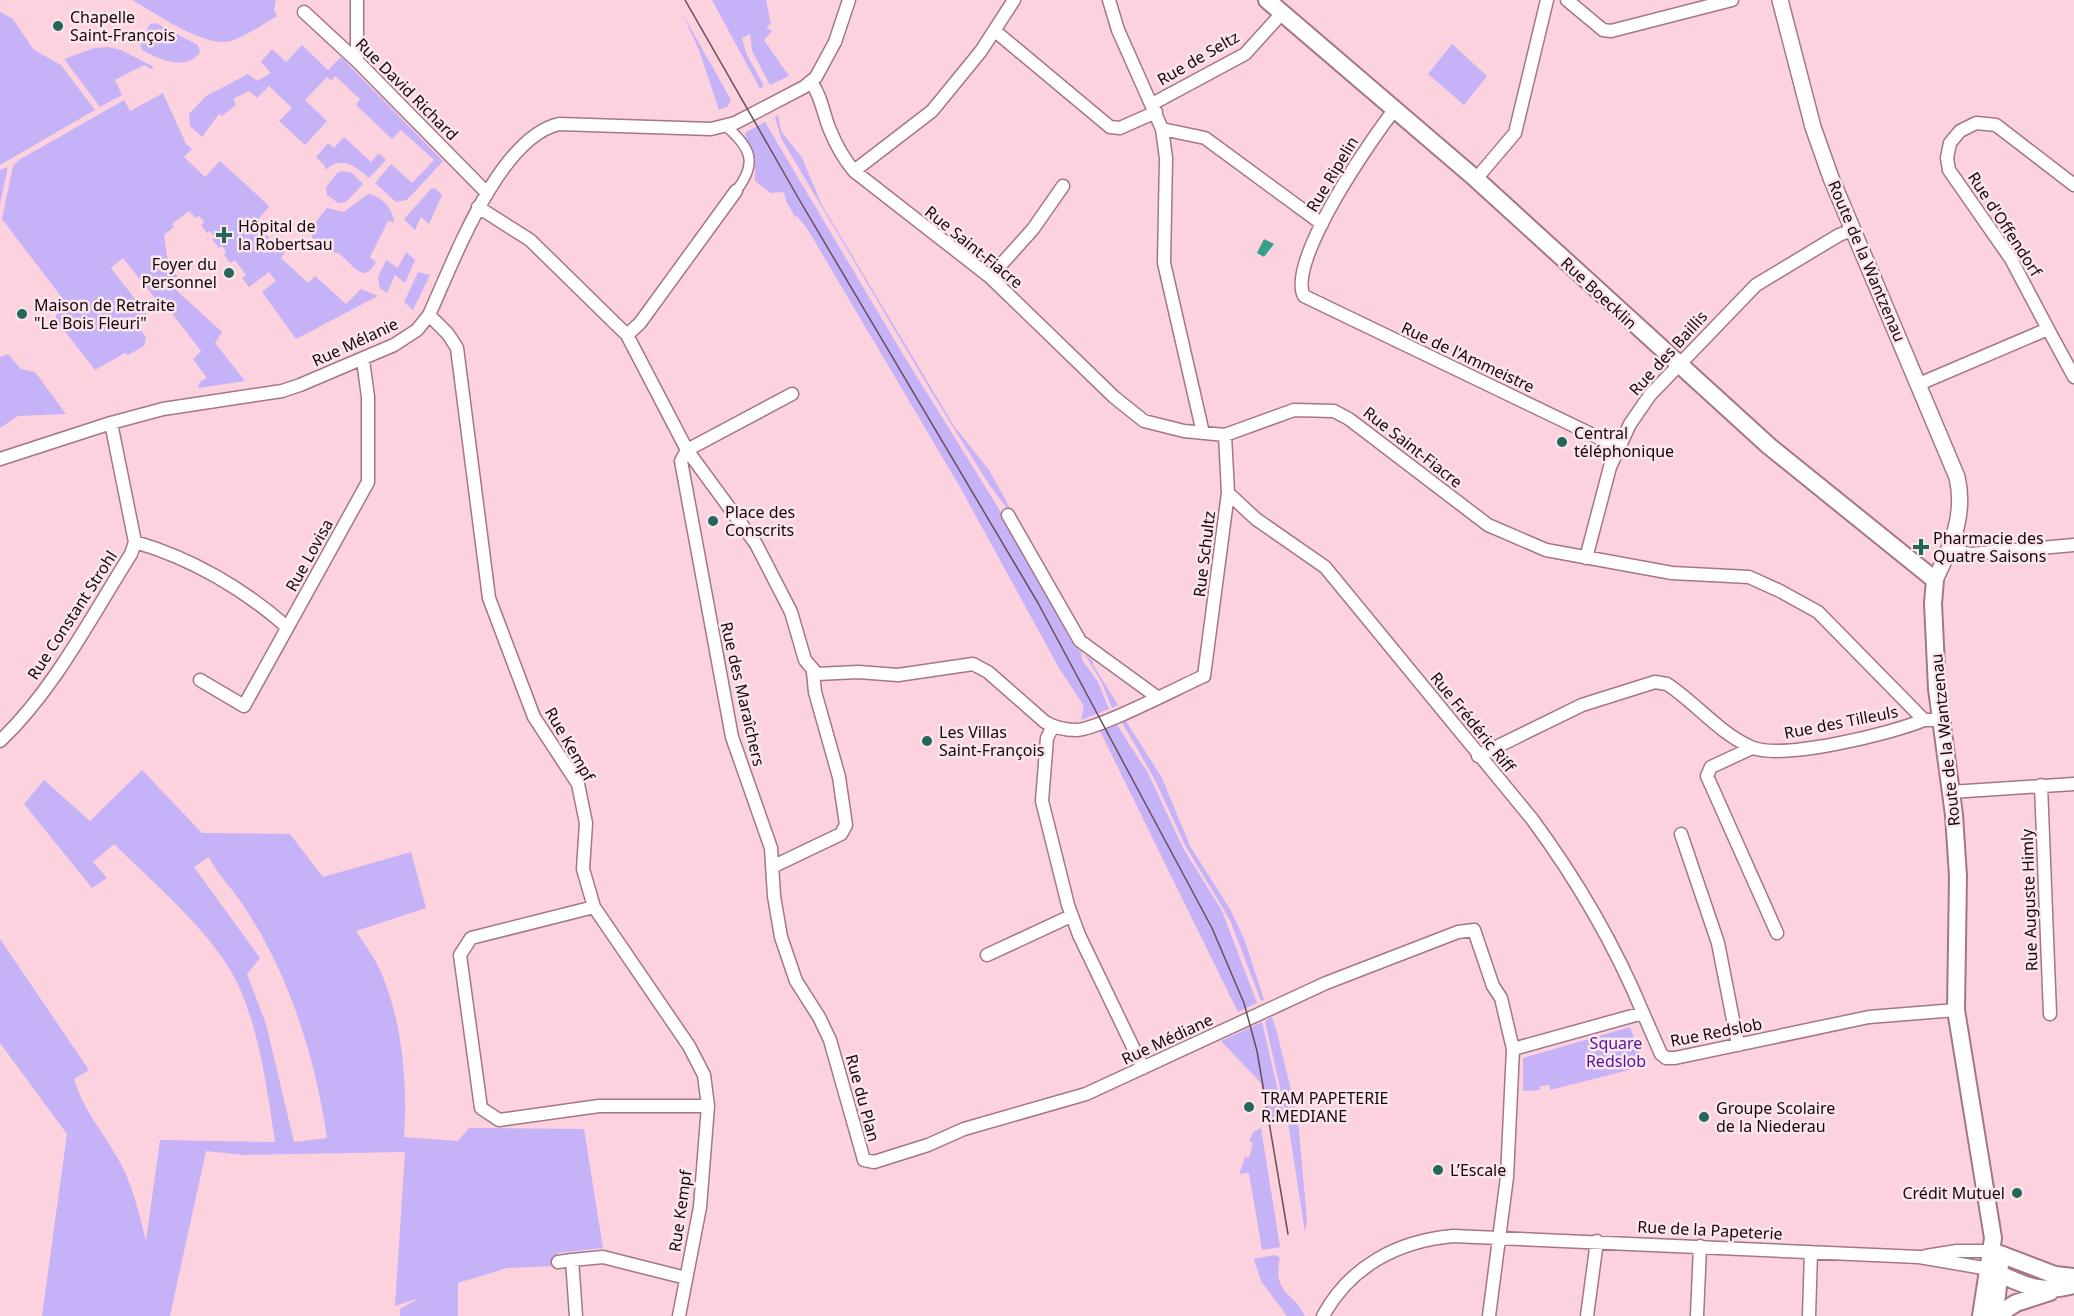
<svg xmlns="http://www.w3.org/2000/svg" width="2074" height="1316" font-family="'Noto Sans',sans-serif">
	<rect width="100%" height="100%" fill="#fcd2df"/>
	<path fill="#c6b2f7" fill-rule="evenodd" d="M 132,0 L 276,0 L 274,10 L 277,16 C 263,24 247,36 231,41 C 206,49 154,12 132,0 Z
		M 712,0 L 766,0 L 771,24 L 766,27 L 772,31 L 764,40 L 789,76 L 770,85 L 752,51 L 750,34 L 742,38 L 746,53 L 764,86 L 760,89 Z
		M 0,12 L 12,18 L 34,50 L 61,65 L 95,110 L 0,165 Z
		M 682,13 L 731,100 L 728,106 L 719,110 L 699,50 Z
		M 156,23 L 198,45 L 200,52 C 186,72 159,59 142,50 L 140,42 L 150,24 Z
		M 1452,44 L 1487,76 L 1464,105 L 1428,74 Z
		M 302,45 L 328,70 L 341,57 L 443,161 L 407,200 L 396,202 L 375,183 L 391,164 L 412,183 L 434,160 L 401,130 L 392,139 L 356,105 L 360,99 L 335,76 L 331,81 L 327,77 L 305,100 L 327,121 L 305,145 L 279,121 L 292,108 L 269,86 L 257,98 L 249,91 L 233,99 L 236,105 L 222,116 L 219,114 L 202,137 L 190,126 L 189,114 L 206,96 L 248,74 L 257,81 L 271,73 L 261,62 L 272,49 L 286,62 Z
		M 108,47 L 121,50 L 152,66 L 153,70 L 144,65 L 115,80 L 122,95 L 100,107 L 64,59 L 94,48 Z
		M 163,93 L 186,144 L 192,149 L 184,157 L 205,177 L 220,161 L 266,203 L 269,207 L 254,224 L 285,252 L 281,258 L 308,283 L 315,276 L 346,304 L 361,289 L 378,296 L 296,339 L 262,292 L 276,281 L 269,272 L 249,287 L 242,278 L 246,275 L 235,260 L 230,263 L 224,254 L 226,252 L 222,246 L 219,248 L 212,239 L 215,237 L 210,231 L 207,233 L 201,225 L 204,222 L 199,216 L 196,218 L 189,211 L 172,224 L 174,227 L 164,235 L 168,262 L 181,282 L 176,290 L 222,332 L 215,343 L 245,381 L 198,388 L 200,382 L 207,378 L 193,359 L 201,351 L 170,311 L 167,313 L 123,258 L 111,268 L 148,316 L 137,325 L 146,337 L 144,346 L 128,355 L 125,353 L 95,370 L 55,319 L 63,299 L 2,219 L 13,166 L 19,160 L 124,100 L 130,111 Z
		M 778,115 L 781,131 L 802,158 L 822,205 L 954,426 L 989,470 L 1017,521 L 990,486 L 935,398 L 781,138 L 775,117 Z
		M 765,122 L 904,356 L 1004,517 L 1003,518 L 1074,646 L 1081,652 L 1082,660 L 1098,682 L 1109,709 L 1081,720 L 1084,706 L 1059,668 L 960,487 L 808,230 L 797,216 L 795,217 L 786,201 L 784,192 L 771,193 L 755,181 L 755,160 L 745,136 L 746,132 Z
		M 344,137 L 371,162 L 379,153 L 386,160 L 369,178 C 355,166 342,155 325,170 L 325,166 L 316,157 L 328,143 L 334,148 Z
		M 8,167 L 0,204 L 0,170 Z
		M 343,171 L 352,173 L 363,184 L 346,202 L 338,203 L 327,195 L 326,187 L 338,172 Z
		M 435,188 L 442,195 L 429,224 L 421,217 L 415,230 L 404,219 L 431,189 Z
		M 368,194 C 381,196 394,209 394,223 L 388,221 L 370,257 L 376,262 C 362,289 350,258 337,253 C 333,251 327,253 322,251 C 303,237 315,222 327,208 L 344,212 Z
		M 406,252 L 415,260 L 405,283 L 395,275 L 387,293 L 380,288 L 378,277 L 386,260 L 398,268 Z
		M 418,272 L 430,275 L 413,310 L 404,302 Z
		M 8,354 L 21,369 L 35,372 L 66,414 L 18,416 L 0,428 L 0,357 Z
		M 1085,655 L 1093,661 L 1093,665 L 1118,705 L 1112,708 L 1101,681 Z
		M 1124,718 L 1162,778 L 1190,846 L 1230,909 L 1245,941 L 1264,1000 L 1261,1001 L 1230,920 L 1185,845 L 1154,778 L 1120,719 Z
		M 1115,722 L 1148,773 L 1183,848 L 1222,911 L 1257,1003 L 1238,1012 L 1099,729 Z
		M 142,770 L 202,833 L 290,834 L 323,877 L 411,852 L 426,908 L 356,931 C 363,942 372,954 378,966 C 402,1015 408,1084 404,1137 L 458,1141 L 469,1128 L 584,1129 L 603,1248 L 557,1253 L 557,1266 L 507,1268 L 458,1283 L 458,1316 L 400,1316 L 400,1309 L 419,1298 L 395,1306 L 405,1152 L 242,1155 L 206,1151 L 170,1316 L 42,1316 L 67,1134 L 0,1043 L 0,939 L 89,1070 L 74,1079 C 85,1113 100,1127 117,1157 C 132,1182 139,1213 146,1241 L 160,1140 L 275,1142 C 267,1090 261,1038 240,989 C 219,938 154,884 114,844 L 93,862 L 107,878 L 92,888 L 24,804 L 44,780 L 90,821 ZM 209,857 C 217,874 230,886 241,902 C 288,971 315,1055 327,1138 L 294,1142 L 266,1024 L 247,974 L 260,958 L 194,867 Z
		M 1272,1017 L 1276,1029 L 1298,1118 L 1287,1119 L 1265,1021 Z
		M 1262,1022 L 1284,1116 L 1266,1119 L 1261,1083 L 1221,1041 Z
		M 1630,1027 L 1645,1066 L 1550,1090 L 1550,1085 L 1541,1086 L 1539,1090 L 1523,1091 L 1523,1058 Z
		M 1298,1121 L 1307,1220 L 1305,1232 L 1288,1123 Z
		M 1261,1128 L 1280,1247 L 1262,1250 L 1249,1173 L 1240,1174 L 1240,1172 L 1245,1157 L 1249,1158 L 1253,1143 L 1249,1141 L 1253,1132 Z
		M 1275,1255 L 1280,1258 C 1272,1294 1294,1292 1305,1316 L 1287,1316 L 1261,1281 L 1254,1259 Z"/>
	<path fill="#36a08c" d="M 1264,239 L 1274,244 L 1264,257 L 1257,253 Z"/>
	<g fill="none" stroke-linecap="round" stroke-linejoin="round">
		<defs>
			<path id="pedestrian" d="M 726,126 C 751,148 758,163 736,191"/>
			<path id="minor" d="M 1109,0 L 1118,30 L 1162,129 L 1166,158 L 1164,263 L 1203,433
				M 1567,0 L 1603,30 L 1611,31 L 1732,0
				M 304,12 L 357,61 L 486,192
				M 995,31 L 1110,127 L 1120,128 L 1156,112
				M 357,61 L 357,0
				M 811,82 C 822,97 823,114 830,130 C 836,145 844,159 854,171 L 990,277 L 1114,397 L 1144,421 L 1184,431 L 1225,435 L 1294,410 L 1334,411 L 1349,419 L 1488,525 L 1546,550 L 1672,573 L 1749,577 L 1780,591 L 1818,612 L 1924,720 L 1940,720
				M 1152,104 L 1245,54 L 1283,12
				M 1395,109 C 1372,138 1286,262 1304,296 L 1618,447
				M 1162,129 L 1205,138 L 1322,224
				M 854,171 L 932,111 L 981,51 L 1014,0
				M 1476,179 L 1515,133 L 1547,0
				M 478,207 L 530,240 L 627,335 L 687,450 L 756,544 L 791,612 L 805,660 L 817,674 L 858,672 L 898,675 L 973,664 L 988,672 L 1045,722 C 1054,727 1065,730 1076,730 C 1097,730 1179,687 1204,676 L 1228,493 L 1225,435
				M 990,277 L 1033,229 L 1063,186
				M 429,315 L 448,334 L 457,348 L 489,598 L 534,717 L 578,784 L 586,823 L 583,869 L 594,907 L 689,1046 L 704,1075 L 708,1106 L 700,1207 L 679,1316
				M 2048,329 L 2011,259 L 1949,170 L 1947,158 L 1950,143 L 1960,131 L 1976,123 L 1996,125 L 2074,185
				M 627,335 L 640,323 L 736,191
				M 1919,384 L 2048,329 L 2074,377
				M 792,394 L 687,450 L 681,461 L 732,737 L 771,848 L 774,896 L 781,937 L 796,981 L 819,1017 L 830,1040 L 864,1160 L 874,1162 L 928,1145 L 964,1129 L 1086,1094 L 1326,983 L 1458,932 L 1474,930 L 1493,986 L 1501,998 L 1513,1049 L 1507,1177 L 1489,1316
				M 0,459 L 111,423 L 163,409 L 282,391 L 300,385 L 394,345 L 417,330 L 429,315 C 453,263 498,138 559,124 L 711,129 L 735,123 L 804,87 L 816,77 L 835,42 L 849,0
				M 1228,493 L 1256,519 L 1325,567 L 1532,819 C 1577,880 1614,943 1643,1013
				M 1008,515 L 1080,641 L 1157,697
				M 135,542 C 191,558 244,589 287,627
				M 1950,546 L 1958,551 L 1971,554 L 2074,545
				M 1586,558 L 1610,467 L 1630,424 L 1650,395 L 1756,285 L 1839,235 L 1852,230
				M 200,680 L 244,706 L 368,482 L 368,397 L 363,360
				M 1053,726 L 1047,738 L 1042,801 L 1068,905 L 1079,935 L 1143,1068
				M 0,741 C 54,690 91,617 131,554 L 135,542 L 111,423
				M 1752,748 L 1711,767 L 1707,776 L 1777,933
				M 1478,756 L 1582,705 L 1655,682 L 1667,684 C 1696,703 1719,733 1751,747 C 1781,761 1893,733 1924,720
				M 2041,785 L 2050,1014
				M 1951,792 L 2074,784
				M 1681,834 L 1718,943 L 1738,1045
				M 774,866 L 841,834 L 846,825 L 839,777 L 815,692 L 813,672
				M 594,907 L 471,938 L 460,955 L 481,1108 L 499,1120 L 599,1106 L 708,1106
				M 987,955 L 1071,916
				M 1513,1049 L 1643,1013 L 1661,1054 L 1666,1058 L 1675,1058 L 1869,1017 L 1956,1010
				M 1926,1256 L 1957,1251 L 1992,1251
				M 558,1262 L 572,1260
				M 576,1316 L 572,1260 L 603,1257 L 686,1278
				M 1323,1316 C 1350,1266 1398,1241 1453,1236 L 1919,1257 L 1989,1269
				M 1587,1316 L 1597,1241
				M 1697,1316 L 1700,1246
				M 1809,1316 L 1811,1252"/>
			<path id="tertiary" d="M 1780,0 L 1813,127 L 1831,178 L 1957,477 C 1966,516 1951,546 1935,580"/>
			<path id="secondary" d="M 1267,0 L 1476,179 L 1769,446 L 1935,580 L 1933,603 L 1937,689 L 1954,815 L 1958,876 L 1956,1010 L 1993,1238 L 1981,1316
				M 1992,1251 L 2055,1275 L 2074,1277
				M 1989,1269 C 2023,1284 2036,1295 2074,1285
				M 1992,1316 L 1997,1296 L 2000,1264
				M 1996,1316 L 2016,1303 L 2050,1292"/>
		</defs>
		<use href="#pedestrian" stroke="#a57685" stroke-width="12"/>
		<use href="#minor" stroke="#a57685" stroke-width="15"/>
		<use href="#tertiary" stroke="#a57685" stroke-width="18"/>
		<use href="#secondary" stroke="#a57685" stroke-width="20"/>
		<use href="#pedestrian" stroke="#fff" stroke-width="9"/>
		<use href="#minor" stroke="#fff" stroke-width="12"/>
		<use href="#tertiary" stroke="#fff" stroke-width="15"/>
		<use href="#secondary" stroke="#fff" stroke-width="16"/>
		<path stroke="#684e57" stroke-width="1.5" d="M 685,0 L 800,201 L 1038,603 L 1212,928 L 1244,1003 L 1257,1051 L 1288,1234"/>
	</g>
	<g fill="#226759" stroke="#fbe6ec" stroke-width="2">
		<circle cx="58" cy="26" r="6"/>
		<path d="M221 226h6v6h6v6h-6v6h-6v-6h-6v-6h6z"/>
		<circle cx="229" cy="273" r="6"/>
		<circle cx="22" cy="314" r="6"/>
		<circle cx="1562" cy="442" r="6"/>
		<circle cx="713" cy="521" r="6"/>
		<path d="M1918 538h6v6h6v6h-6v6h-6v-6h-6v-6h6z"/>
		<circle cx="927" cy="741" r="6"/>
		<circle cx="1249" cy="1107" r="6"/>
		<circle cx="1704" cy="1117" r="6"/>
		<circle cx="1438" cy="1170" r="6"/>
		<circle cx="2017" cy="1193" r="6"/>
	</g>
	<g text-anchor="middle" stroke-width="5" stroke-linejoin="round" paint-order="stroke">
		<g font-size="16" fill="#16060c" stroke="#fbe6ec" text-anchor="start">
			<text x="70" y="23">Chapelle<tspan x="70" dy="18">Saint-François</tspan></text>
			<text x="238" y="232">Hôpital de<tspan x="238" dy="18">la Robertsau</tspan></text>
			<text x="217" y="270" text-anchor="end">Foyer du<tspan x="217" dy="18">Personnel</tspan></text>
			<text x="34" y="311">Maison de Retraite<tspan x="34" dy="18">"Le Bois Fleuri"</tspan></text>
			<text x="1574" y="439">Central<tspan x="1574" dy="18">téléphonique</tspan></text>
			<text x="725" y="518">Place des<tspan x="725" dy="18">Conscrits</tspan></text>
			<text x="1933" y="544">Pharmacie des<tspan x="1933" dy="18">Quatre Saisons</tspan></text>
			<text x="939" y="738">Les Villas<tspan x="939" dy="18">Saint-François</tspan></text>
			<text x="1261" y="1104">TRAM PAPETERIE<tspan x="1261" dy="18">R.MEDIANE</tspan></text>
			<text x="1716" y="1114">Groupe Scolaire<tspan x="1716" dy="18">de la Niederau</tspan></text>
			<text x="1450" y="1176">L’Escale</text>
			<text x="2005" y="1199" text-anchor="end">Crédit Mutuel</text>
		</g>
		<g font-size="16" fill="#16060c" stroke="#fbe6ec">
			<text transform="translate(1198 58) rotate(-30)" y="6">Rue de Seltz</text>
			<text transform="translate(407 89) rotate(45)" y="6">Rue David Richard</text>
			<text transform="translate(1332 174) rotate(-59)" y="6">Rue Ripelin</text>
			<text transform="translate(2005 224) rotate(57)" y="6">Rue d'Offendorf</text>
			<text transform="translate(974 247) rotate(39)" y="6">Rue Saint-Fiacre</text>
			<text transform="translate(1867 261) rotate(67)" y="6">Route de la Wantzenau</text>
			<text transform="translate(1599 293) rotate(43)" y="6">Rue Boecklin</text>
			<text transform="translate(355 342) rotate(-25)" y="6">Rue Mélanie</text>
			<text transform="translate(1668 353) rotate(-48)" y="6">Rue des Baillis</text>
			<text transform="translate(1468 357) rotate(25)" y="6">Rue de l'Ammeistre</text>
			<text transform="translate(1413 447) rotate(38)" y="6">Rue Saint-Fiacre</text>
			<text transform="translate(1204 554) rotate(-83)" y="6">Rue Schultz</text>
			<text transform="translate(309 555) rotate(-61)" y="6">Rue Lovisa</text>
			<text transform="translate(72 615) rotate(-57)" y="6">Rue Constant Strohl</text>
			<text transform="translate(743 694) rotate(77)" y="6">Rue des Maraîchers</text>
			<text transform="translate(1473 722) rotate(51)" y="6">Rue Frédéric Riff</text>
			<text transform="translate(1841 722) rotate(-11)" y="6">Rue des Tilleuls</text>
			<text transform="translate(1945 740) rotate(-96)" y="6">Route de la Wantzenau</text>
			<text transform="translate(570 744) rotate(60)" y="6">Rue Kempf</text>
			<text transform="translate(2029 900) rotate(-92)" y="6">Rue Auguste Himly</text>
			<text transform="translate(1716 1032) rotate(-11)" y="6">Rue Redslob</text>
			<text transform="translate(1167 1039) rotate(-25)" y="6">Rue Médiane</text>
			<text transform="translate(863 1098) rotate(75)" y="6">Rue du Plan</text>
			<text transform="translate(680 1211) rotate(-82)" y="6">Rue Kempf</text>
			<text transform="translate(1710 1230) rotate(3)" y="6">Rue de la Papeterie</text>
		</g>
		<g font-size="16" fill="#56129e" stroke="#fbe6ec">
			<text x="1616" y="1049">Square<tspan x="1616" dy="18">Redslob</tspan></text>
		</g>
	</g>
</svg>
